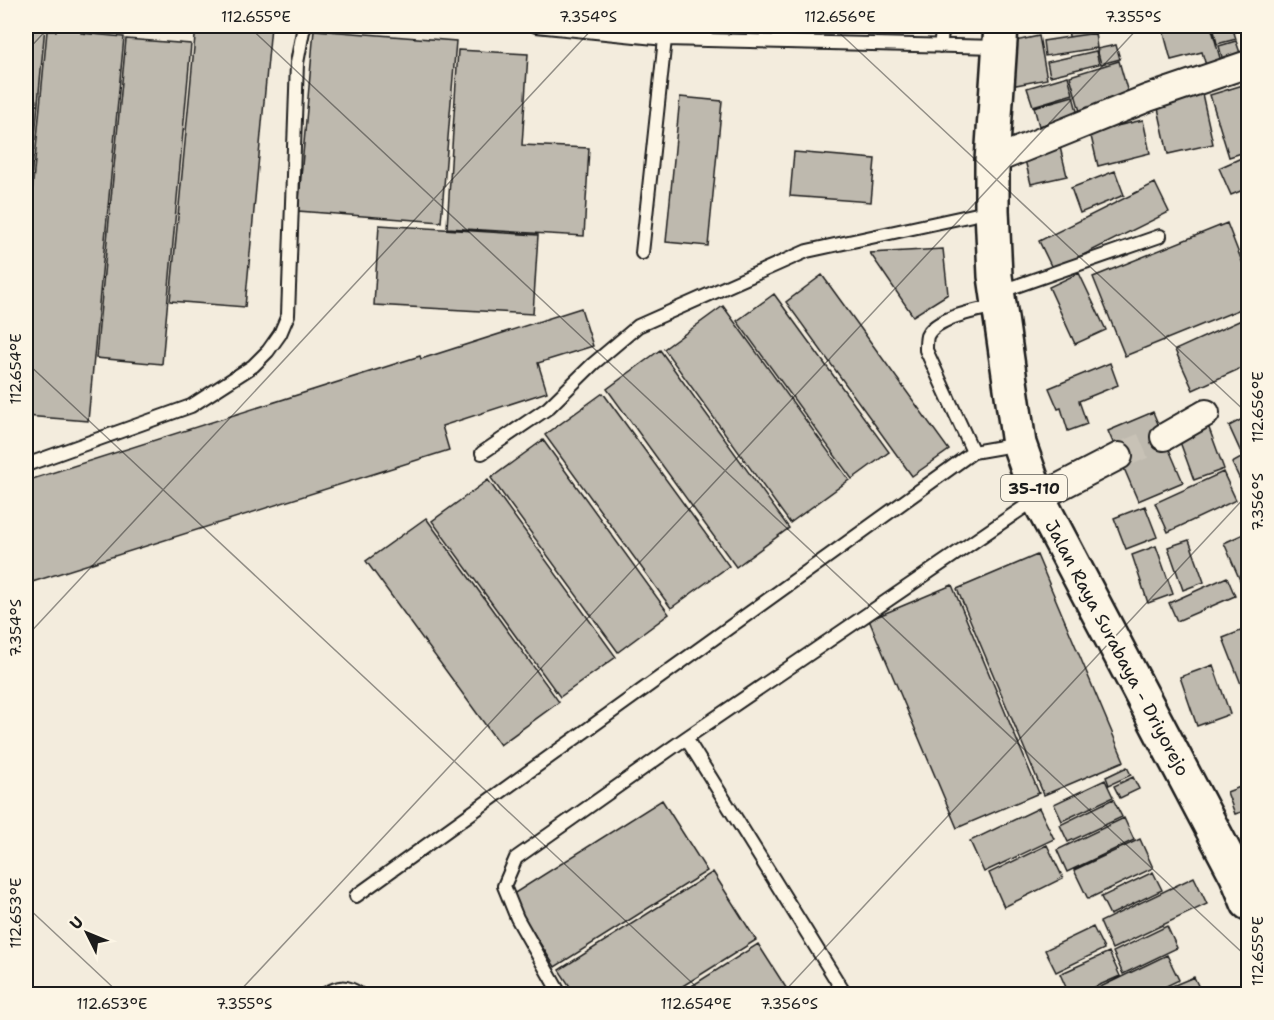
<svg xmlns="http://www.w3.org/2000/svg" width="1274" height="1020" font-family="'Shantell Sans',sans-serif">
	<rect width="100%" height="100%" fill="#f3ecdd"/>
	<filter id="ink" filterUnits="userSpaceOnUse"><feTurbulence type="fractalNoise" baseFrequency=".0167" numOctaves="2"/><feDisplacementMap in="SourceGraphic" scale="12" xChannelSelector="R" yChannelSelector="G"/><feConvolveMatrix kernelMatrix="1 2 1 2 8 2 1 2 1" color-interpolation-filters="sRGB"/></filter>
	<g filter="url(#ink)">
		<path fill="#beb9ae" stroke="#1c1c1c" stroke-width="1.5" d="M 26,26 L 45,26 L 26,235 Z
			M 57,26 L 82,26 L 81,33 L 124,37 L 88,421 L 26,416 L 26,257 L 47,31 L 56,31 Z
			M 84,26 L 104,26 L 103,33 L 84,32 Z
			M 196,26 L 271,26 L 245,307 L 170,301 Z
			M 680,26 L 814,26 L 812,40 L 680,28 Z
			M 1068,26 L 1095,26 L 1096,33 L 1069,37 Z
			M 1162,26 L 1211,26 L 1222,65 L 1207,69 L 1202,52 L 1171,60 Z
			M 1213,26 L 1232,26 L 1236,39 L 1217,44 Z
			M 314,30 L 456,41 L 441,222 L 298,211 Z
			M 1095,33 L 1097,48 L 1045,56 L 1043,41 Z
			M 1039,36 L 1047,79 L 1011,86 L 1015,41 Z
			M 126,39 L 191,44 L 162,364 L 96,358 Z
			M 1236,41 L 1241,56 L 1223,61 L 1219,46 Z
			M 1116,45 L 1120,59 L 1101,64 L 1097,49 Z
			M 458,50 L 528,54 L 522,145 L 589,148 L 584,236 L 447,228 Z
			M 1096,51 L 1099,64 L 1050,76 L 1047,62 Z
			M 1119,61 L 1130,100 L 1081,115 L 1070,76 Z
			M 1068,76 L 1073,94 L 1033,106 L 1027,88 Z
			M 1243,85 L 1248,104 L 1248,151 L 1229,157 L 1210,95 Z
			M 1201,89 L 1213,144 L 1168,154 L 1156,99 Z
			M 1073,96 L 1078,115 L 1039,126 L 1034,107 Z
			M 680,97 L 722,101 L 708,246 L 666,242 Z
			M 1143,120 L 1150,153 L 1098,166 L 1090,132 Z
			M 1059,143 L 1067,176 L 1031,184 L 1023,152 Z
			M 794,152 L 875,159 L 871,202 L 790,196 Z
			M 1248,155 L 1248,188 L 1231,195 L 1219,168 Z
			M 1115,171 L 1124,195 L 1080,213 L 1071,188 Z
			M 1155,183 L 1169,212 L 1053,270 L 1039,241 Z
			M 1227,223 L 1248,277 L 1248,306 L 1125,356 L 1093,277 Z
			M 379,225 L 538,235 L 533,314 L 374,305 Z
			M 943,249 L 948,294 L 913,316 L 870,253 Z
			M 1079,273 L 1106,330 L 1075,344 L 1049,287 Z
			M 822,275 L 949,450 L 912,476 L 786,302 Z
			M 774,294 L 889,452 L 852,479 L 737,321 Z
			M 723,306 L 849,480 L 790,523 L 664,349 Z
			M 581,308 L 593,346 L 538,363 L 547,392 L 442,426 L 449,450 L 26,584 L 26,481 L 420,356 L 421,359 Z
			M 1248,317 L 1248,365 L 1193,390 L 1175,350 Z
			M 660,350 L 789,528 L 736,567 L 607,389 Z
			M 1110,363 L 1118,385 L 1079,401 L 1087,424 L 1068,431 L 1061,408 L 1058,409 L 1049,388 Z
			M 603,393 L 729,566 L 671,608 L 545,435 Z
			M 1153,412 L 1183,482 L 1138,501 L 1108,431 Z
			M 1248,416 L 1248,493 L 1247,494 L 1232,463 L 1243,457 L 1229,426 Z
			M 1206,420 L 1224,469 L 1194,480 L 1176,431 Z
			M 543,440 L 669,614 L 618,652 L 491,478 Z
			M 1223,472 L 1236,500 L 1168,532 L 1155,503 Z
			M 488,480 L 616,657 L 560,697 L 432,521 Z
			M 1145,506 L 1157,537 L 1126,549 L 1114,518 Z
			M 426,518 L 559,702 L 500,745 L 366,561 Z
			M 1248,532 L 1248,599 L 1224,543 Z
			M 1189,540 L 1204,582 L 1183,590 L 1168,547 Z
			M 1156,546 L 1173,594 L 1148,603 L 1132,555 Z
			M 1037,555 L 1124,761 L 1044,795 L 957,589 Z
			M 1227,577 L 1235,596 L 1177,621 L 1169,603 Z
			M 952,585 L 1039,793 L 957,828 L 869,620 Z
			M 1248,628 L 1248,702 L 1223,638 Z
			M 1213,665 L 1230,714 L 1197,726 L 1180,677 Z
			M 1127,767 L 1131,775 L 1109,785 L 1106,777 Z
			M 1133,777 L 1139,789 L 1120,798 L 1114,786 Z
			M 1105,780 L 1113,797 L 1062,821 L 1054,804 Z
			M 1248,784 L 1248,810 L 1235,814 L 1227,792 Z
			M 1113,799 L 1122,817 L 1068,842 L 1060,825 Z
			M 662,800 L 707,871 L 555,967 L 510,896 Z
			M 1039,808 L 1054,839 L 984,872 L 970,841 Z
			M 1124,818 L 1134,840 L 1067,872 L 1057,850 Z
			M 1140,839 L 1153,868 L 1088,899 L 1074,870 Z
			M 1047,845 L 1063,878 L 1004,907 L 989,873 Z
			M 713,872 L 756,940 L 670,994 L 575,994 L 559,970 Z
			M 1153,872 L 1162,890 L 1110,915 L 1101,897 Z
			M 1194,877 L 1207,904 L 1112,949 L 1100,922 Z
			M 1167,926 L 1177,948 L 1123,974 L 1113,952 Z
			M 1093,927 L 1104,949 L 1056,972 L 1045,950 Z
			M 758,944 L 790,994 L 679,994 Z
			M 1109,952 L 1120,976 L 1079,994 L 1069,994 L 1060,974 Z
			M 1167,955 L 1179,980 L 1150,994 L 1086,994 Z
			M 1194,977 L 1202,994 L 1153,994 Z"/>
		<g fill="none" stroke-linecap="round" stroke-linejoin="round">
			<path stroke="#c8c2b6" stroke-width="26" stroke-dasharray="26 13" stroke-linecap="butt" d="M 1119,456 L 1164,437"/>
			<defs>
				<path id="service" d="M 536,26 L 665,39 L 999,47
					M 940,46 L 943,26
					M 642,253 L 665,39
					M 999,292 L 1160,236
					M 973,452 L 1019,444
					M 482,453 L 548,408 L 593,364 L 638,326 L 807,251 L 991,211
					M 26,465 L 191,406 L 253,366 L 268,351 L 280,334 L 288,315 L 297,63 L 303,31 L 306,26
					M 686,738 L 845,994
					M 356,896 L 973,452 L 926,350 C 926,346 926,340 927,336 C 936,317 979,310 997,306
					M 325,994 C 338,986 346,985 359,994
					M 560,994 L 517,918 L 504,886 L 516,858 L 686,738 L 1036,499"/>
				<path id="minor" d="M 992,161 L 1148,98 L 1248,64
					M 1164,437 L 1206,413
					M 1038,498 L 1119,456"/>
				<path id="primary" d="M 1001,26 L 992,161 L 992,210 L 995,276 L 1019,444 L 1038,498 L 1237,876 L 1248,903"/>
			</defs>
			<use href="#service" stroke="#1c1c1c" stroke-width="16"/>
			<use href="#minor" stroke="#1c1c1c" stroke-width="30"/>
			<use href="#primary" stroke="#1c1c1c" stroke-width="38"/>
			<use href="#service" stroke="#fcf5e5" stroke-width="12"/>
			<use href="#minor" stroke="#fcf5e5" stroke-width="26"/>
			<use href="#primary" stroke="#fcf5e5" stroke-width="33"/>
		</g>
	</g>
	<path fill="none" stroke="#1c1c1c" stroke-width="1.5" stroke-opacity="0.45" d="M 248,26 L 1248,958M 832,26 L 1248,414M 26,52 L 50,26M 26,362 L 704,994M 26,637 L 595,26M 26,906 L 120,994M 237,994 L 1140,26M 782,994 L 1248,494"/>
	<g text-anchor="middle" stroke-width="4.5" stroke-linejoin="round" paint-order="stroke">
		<rect fill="#fcf5e5" stroke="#5f5d58" stroke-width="1.5" x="1001" y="475" width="66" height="26" rx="4.5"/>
		<g font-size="16" font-weight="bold" fill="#1c1c1c">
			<text x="1034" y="494">35-110</text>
		</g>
		<g font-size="18" fill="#1c1c1c" stroke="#fcf5e5">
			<text transform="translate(1117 648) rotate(62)" y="6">Jalan Raya Surabaya - Driyorejo</text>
		</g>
	</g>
	<rect width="1274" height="1020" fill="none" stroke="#fcf5e5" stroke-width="66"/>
	<g transform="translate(87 933) rotate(313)" stroke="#fcf5e5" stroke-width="4.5" paint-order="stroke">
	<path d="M0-4.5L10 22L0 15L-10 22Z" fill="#1c1c1c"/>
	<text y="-9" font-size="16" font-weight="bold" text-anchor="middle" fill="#1c1c1c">U</text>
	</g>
	<rect x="33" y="33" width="1208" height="954" fill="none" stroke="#1c1c1c" stroke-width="2"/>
	<g font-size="15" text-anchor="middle" fill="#1c1c1c">
		<text x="256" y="22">112.655°E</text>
		<text x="588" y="22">7.354°S</text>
		<text x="840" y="22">112.656°E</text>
		<text x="1133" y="22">7.355°S</text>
		<text transform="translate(16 369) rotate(-90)" y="5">112.654°E</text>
		<text transform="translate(1258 407) rotate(-90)" y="5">112.656°E</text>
		<text transform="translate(1258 502) rotate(-90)" y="5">7.356°S</text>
		<text transform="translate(16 628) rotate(-90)" y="5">7.354°S</text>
		<text transform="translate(16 913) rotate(-90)" y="5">112.653°E</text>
		<text transform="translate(1258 951) rotate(-90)" y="5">112.655°E</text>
		<text x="112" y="1009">112.653°E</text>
		<text x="244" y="1009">7.355°S</text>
		<text x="696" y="1009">112.654°E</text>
		<text x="789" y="1009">7.356°S</text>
	</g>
</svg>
